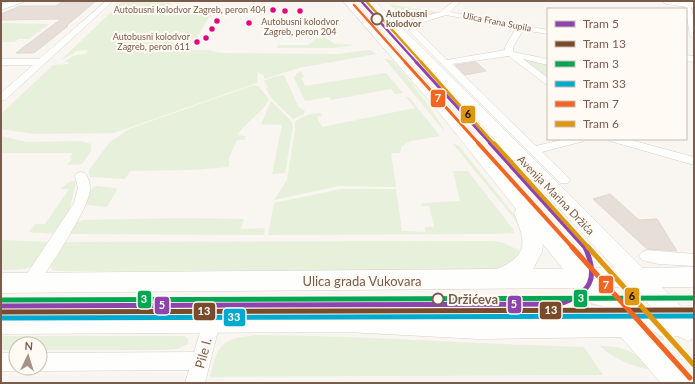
<svg xmlns="http://www.w3.org/2000/svg" width="695" height="384" font-family="Lato,sans-serif">
	<rect width="100%" height="100%" fill="#f9f5f0"/>
	<path fill="#e7f0db" d="M 122,1 L 171,3 L 163,13 L 212,13 L 196,38 L 192,39 L 188,45 L 191,46 L 188,50 L 209,50 L 220,53 L 338,54 L 369,50 L 374,52 L 376,54 L 299,68 L 264,79 L 264,76 L 258,72 L 257,83 L 114,133 L 35,134 L 1,129 L 1,114 L 53,65 L 68,64 L 69,62 L 64,62 C 71,56 78,54 86,54 L 88,50 L 76,51 L 73,54 L 61,60 L 111,12 L 133,12 L 112,11 Z
		M 389,4 L 436,12 L 436,13 L 408,21 Z
		M 2,23 L 49,24 L 29,39 L 19,39 L 14,42 L 1,42 Z
		M 324,37 L 335,44 L 355,45 L 334,48 L 277,48 L 279,45 L 309,45 L 316,38 L 323,39 Z
		M 521,58 L 548,64 L 548,80 Z
		M 385,59 C 387,59 389,59 391,60 C 399,65 443,123 445,132 Z
		M 301,71 L 304,77 L 301,78 L 305,86 L 386,73 L 403,93 L 395,94 L 391,89 L 331,100 L 329,97 L 305,101 L 294,78 L 297,73 Z
		M 284,75 L 298,106 L 305,111 L 303,115 L 293,119 L 272,99 L 266,89 L 268,87 L 264,81 L 273,77 Z
		M 254,85 L 259,87 L 269,99 C 260,117 247,119 238,135 L 246,136 L 244,140 L 237,140 L 229,158 L 229,167 L 194,170 L 130,171 L 125,179 L 90,177 L 89,170 L 110,142 L 129,129 Z
		M 406,97 L 409,97 L 440,136 L 411,141 L 402,146 L 400,153 L 391,153 L 396,187 L 339,186 L 274,200 L 287,180 L 295,130 L 295,122 C 302,116 311,113 320,113 L 322,116 L 317,117 L 322,127 L 415,108 Z
		M 271,101 L 292,122 L 293,126 L 285,173 L 272,174 L 282,125 L 261,124 Z
		M 1,136 L 27,142 L 81,141 L 91,144 L 91,151 L 82,164 L 67,165 L 72,159 L 70,157 L 73,153 L 1,153 Z
		M 453,144 L 459,146 L 524,227 L 522,232 L 517,222 Z
		M 453,171 L 468,171 L 513,229 L 514,233 L 492,234 L 268,235 L 274,203 L 341,189 L 396,189 L 402,231 L 425,232 L 425,227 L 434,227 L 429,206 L 421,206 L 423,203 L 460,201 Z
		M 71,181 L 76,181 L 70,209 L 55,234 L 29,232 L 35,224 L 45,224 L 69,189 L 60,189 Z
		M 96,186 L 116,188 L 117,190 L 107,207 L 88,205 L 86,202 L 87,192 Z
		M 183,218 L 244,219 L 241,229 L 265,228 L 264,235 L 68,234 L 76,223 L 83,220 Z
		M 1,240 L 50,242 C 33,269 34,270 1,270 Z
		M 493,241 L 504,243 L 524,253 L 498,270 L 56,271 L 52,270 L 50,263 L 63,243 L 69,242 Z
		M 257,335 C 366,336 475,344 584,347 L 603,375 L 210,377 C 218,343 222,339 257,335 Z
		M 1,336 L 185,336 L 188,339 L 188,344 L 177,349 L 167,350 L 40,350 L 40,344 L 16,344 L 16,350 L 1,350 Z
		M 600,346 C 623,345 638,353 654,370 C 633,367 615,360 600,346 Z"/>
	<path fill="#e6ded7" stroke="#e2d8d2" d="M 63,1 L 96,1 L 66,26 L 68,26 L 34,53 L 16,53 L 61,19 L 1,20 L 1,14 L 20,6 L 56,6 Z
		M 476,62 L 486,71 L 465,75 L 455,65 Z
		M 610,194 L 639,220 L 657,219 L 677,251 L 647,249 L 593,199 Z"/>
	<g fill="none" stroke-linecap="round" stroke-linejoin="round">
		<defs>
			<path id="minor" d="M 106,1 L 113,1 L 5,100 L 1,101 L 1,93 L 33,65 L 1,65 L 1,59 L 39,59 Z
				M 454,1 L 461,1 L 450,12 L 548,30 L 548,34 L 523,30 L 513,47 L 513,52 L 548,59 L 548,65 L 523,59 L 548,78 L 548,86 L 509,56 L 452,64 L 536,146 L 565,139 L 586,139 L 584,141 L 542,152 L 568,177 L 570,180 L 568,183 L 560,183 L 408,30 L 415,28 L 447,60 L 505,50 L 505,47 L 516,28 L 446,15 L 404,28 L 400,32 L 393,30 L 398,24 L 440,12 Z
				M 687,2 L 690,4 L 694,19 L 694,38 L 690,36 L 686,9 L 684,4 Z
				M 686,55 L 694,56 L 694,62 L 686,61 Z
				M 608,139 L 627,139 L 694,157 L 694,165 L 610,141 Z
				M 81,172 L 85,173 C 88,177 90,183 90,188 C 91,207 48,268 36,288 L 30,290 L 24,288 L 22,283 L 24,278 L 74,203 L 78,188 L 75,176 L 77,173 Z
				M 647,250 L 694,254 L 694,266 L 658,264 L 642,260 L 639,256 L 642,252 Z
				M 211,314 L 217,316 L 220,322 L 205,383 L 185,383 L 189,370 L 40,371 L 33,368 L 40,368 L 40,353 L 194,352 L 205,316 Z
				M 1,353 L 16,353 L 16,368 L 23,369 L 16,371 L 1,371 Z"/>
			<path id="tertiary" d="M 13,1 L 26,1 L 1,10 L 1,4 Z
				M 662,1 L 694,2 L 694,8 L 666,4 Z"/>
			<path id="secondary" d="M 343,1 L 353,1 L 447,104 L 588,268 L 615,268 L 365,1 L 375,1 L 643,268 L 694,267 L 694,287 L 662,287 L 688,313 L 694,313 L 694,338 L 688,341 L 678,336 L 653,336 L 688,374 L 692,383 L 661,383 L 621,337 L 479,339 L 347,332 L 1,334 L 1,312 L 347,310 L 479,315 L 601,314 L 578,288 L 1,293 L 1,273 L 497,269 C 529,255 526,243 514,213 L 516,209 L 437,110 ZM 543,244 L 563,269 L 533,269 L 542,252 ZM 606,287 L 632,287 L 657,313 L 631,313 Z"/>
		</defs>
		<use href="#minor" stroke="#d7d1cb" stroke-width="1"/>
		<use href="#tertiary" stroke="#d7d1cb" stroke-width="1"/>
		<use href="#secondary" stroke="#d9d2cb" stroke-width="1"/>
		<use href="#minor" fill="#fefefd" fill-rule="evenodd"/>
		<use href="#tertiary" fill="#fefefd" fill-rule="evenodd"/>
		<use href="#secondary" fill="#fefefd" fill-rule="evenodd"/>
		<path stroke="#e6e3e7" stroke-width="1.5" d="M 603,298 L 630,306 L 655,322
			M 591,304 C 619,309 642,321 663,339"/>
		<defs>
			<path id="tram-1-far3" d="M 361,1 L 417,63"/>
			<path id="tram-1-far2" d="M 416,62 L 491,144"/>
			<path id="tram-1-far1" d="M 490,143 L 585,248"/>
			<path id="tram-1" d="M 1,306 L 560,304 C 591,293 599,278 585,247"/>
			<path id="tram-2" d="M 1,312 L 694,310"/>
			<path id="tram-3" d="M 1,300 L 694,298"/>
			<path id="tram-4" d="M 1,318 L 694,316"/>
			<path id="tram-5-far3" d="M 354,5 L 406,63"/>
			<path id="tram-5-far2" d="M 405,62 L 479,144"/>
			<path id="tram-5-far1" d="M 478,143 L 573,248"/>
			<path id="tram-5" d="M 572,247 L 690,378"/>
			<path id="tram-6-far3" d="M 366,1 L 422,63"/>
			<path id="tram-6-far2" d="M 421,62 L 494,144"/>
			<path id="tram-6-far1" d="M 494,143 L 589,248"/>
			<path id="tram-6" d="M 588,247 L 694,365"/>
		</defs>
		<use href="#tram-1-far3" stroke="#fffaf3" stroke-width="4.5"/>
		<use href="#tram-1-far2" stroke="#fffaf3" stroke-width="5.5"/>
		<use href="#tram-1-far1" stroke="#fffaf3" stroke-width="7"/>
		<use href="#tram-1" stroke="#fffaf3" stroke-width="8"/>
		<use href="#tram-2" stroke="#fffaf3" stroke-width="8"/>
		<use href="#tram-3" stroke="#fffaf3" stroke-width="8"/>
		<use href="#tram-4" stroke="#fffaf3" stroke-width="8"/>
		<use href="#tram-5-far3" stroke="#fffaf3" stroke-width="4.5"/>
		<use href="#tram-5-far2" stroke="#fffaf3" stroke-width="5.5"/>
		<use href="#tram-5-far1" stroke="#fffaf3" stroke-width="7"/>
		<use href="#tram-5" stroke="#fffaf3" stroke-width="8"/>
		<use href="#tram-6-far3" stroke="#fffaf3" stroke-width="4.5"/>
		<use href="#tram-6-far2" stroke="#fffaf3" stroke-width="5.5"/>
		<use href="#tram-6-far1" stroke="#fffaf3" stroke-width="7"/>
		<use href="#tram-6" stroke="#fffaf3" stroke-width="8"/>
		<use href="#tram-1-far3" stroke="#8e44ad" stroke-width="2.5"/>
		<use href="#tram-1-far2" stroke="#8e44ad" stroke-width="3"/>
		<use href="#tram-1-far1" stroke="#8e44ad" stroke-width="4"/>
		<use href="#tram-1" stroke="#8e44ad" stroke-width="5"/>
		<use href="#tram-2" stroke="#7a4b2a" stroke-width="5"/>
		<use href="#tram-3" stroke="#00a651" stroke-width="5"/>
		<use href="#tram-4" stroke="#00a9ce" stroke-width="5"/>
		<use href="#tram-5-far3" stroke="#f26522" stroke-width="2.5"/>
		<use href="#tram-5-far2" stroke="#f26522" stroke-width="3"/>
		<use href="#tram-5-far1" stroke="#f26522" stroke-width="4"/>
		<use href="#tram-5" stroke="#f26522" stroke-width="5"/>
		<use href="#tram-6-far3" stroke="#de970f" stroke-width="2.5"/>
		<use href="#tram-6-far2" stroke="#de970f" stroke-width="3"/>
		<use href="#tram-6-far1" stroke="#de970f" stroke-width="4"/>
		<use href="#tram-6" stroke="#de970f" stroke-width="5"/>
	</g>
	<g fill="#e5007d" stroke="#fffaf3" stroke-width="1.5">
		<circle cx="273" cy="10" r="3.5"/>
		<circle cx="285" cy="11" r="3.5"/>
		<circle cx="300" cy="11" r="3.5"/>
		<circle cx="217" cy="21" r="3.5"/>
		<circle cx="249" cy="23" r="3.5"/>
		<circle cx="212" cy="29" r="3.5"/>
		<circle cx="206" cy="38" r="3.5"/>
		<circle cx="197" cy="42" r="3.5"/>
	</g>
	<g fill="#fffaf3" stroke="#7a5c4d" stroke-width="2">
		<circle cx="377" cy="19" r="5.5"/>
		<circle cx="438" cy="299" r="5.5"/>
	</g>
	<g text-anchor="middle" stroke-width="4" stroke-linejoin="round" paint-order="stroke">
		<g font-size="9" fill="#7a5c4d" stroke="#fffaf3" text-anchor="end">
			<text x="266" y="13">Autobusni kolodvor Zagreb, peron 404</text>
			<text x="300" y="25" text-anchor="middle">Autobusni kolodvor<tspan x="300" dy="10">Zagreb, peron 204</tspan></text>
			<text x="190" y="40">Autobusni kolodvor<tspan x="190" dy="10">Zagreb, peron 611</tspan></text>
		</g>
		<g font-size="9" font-weight="bold" fill="#7a5c4d" stroke="#fffaf3" text-anchor="start">
			<text x="386" y="17">Autobusni<tspan x="386" dy="10">kolodvor</tspan></text>
		</g>
		<g font-size="9" fill="#7a5c4d" stroke="#fffaf3">
			<text transform="translate(497 22) rotate(11)" y="3">Ulica Frana Supila</text>
		</g>
		<g font-size="11" fill="#7a5c4d" stroke="#fffaf3">
			<text transform="translate(556 195) rotate(46)" y="4">Avenija Marina Držića</text>
		</g>
		<g font-size="13" fill="#7a5c4d" stroke="#fffaf3">
			<text x="362" y="286">Ulica grada Vukovara</text>
			<text transform="translate(203 353) rotate(-75)" y="5">Pile I.</text>
		</g>
		<g font-size="13" font-weight="bold" fill="#7a5c4d" stroke="#fffaf3" text-anchor="start">
			<text x="448" y="304">Držićeva</text>
		</g>
	</g>
	<g stroke="#fffaf3" stroke-width="1.5">
		<rect x="430" y="89" width="16" height="19" rx="4" fill="#f26522"/>
		<rect x="460" y="105" width="16" height="19" rx="4" fill="#de970f"/>
		<rect x="598" y="275" width="16" height="19" rx="4" fill="#f26522"/>
		<rect x="624" y="287" width="16" height="19" rx="4" fill="#de970f"/>
		<rect x="573" y="289" width="15" height="19" rx="4" fill="#00a651"/>
		<rect x="137" y="290" width="15" height="19" rx="4" fill="#00a651"/>
		<rect x="507" y="295" width="15" height="19" rx="4" fill="#8e44ad"/>
		<rect x="154" y="296" width="16" height="19" rx="4" fill="#8e44ad"/>
		<rect x="539" y="301" width="23" height="19" rx="4" fill="#7a4b2a"/>
		<rect x="193" y="302" width="23" height="19" rx="4" fill="#7a4b2a"/>
		<rect x="223" y="308" width="23" height="19" rx="4" fill="#00a9ce"/>
	</g>
	<g font-size="11" text-anchor="middle" font-weight="bold" fill="#fff">
		<text x="438" y="102">7</text>
		<text x="606" y="289">7</text>
		<text x="581" y="302">3</text>
		<text x="144" y="303">3</text>
		<text x="514" y="308">5</text>
		<text x="162" y="309">5</text>
		<text x="551" y="314">13</text>
		<text x="204" y="315">13</text>
		<text x="234" y="321">33</text>
	</g>
	<g font-size="11" text-anchor="middle" font-weight="bold" fill="#111">
		<text x="468" y="118">6</text>
		<text x="632" y="300">6</text>
	</g>
	<rect width="695" height="384" fill="none" stroke="#7a5c4d" stroke-width="4"/>
	<rect x="547" y="8" width="140" height="132" fill="#fffaf3" stroke="#cabbb1"/>
	<rect x="555" y="21" width="20" height="6" fill="#8e44ad" stroke="#cabbb1"/>
	<text x="583" y="28" font-size="12" fill="#7a5c4d">Tram 5</text>
	<rect x="555" y="41" width="20" height="6" fill="#7a4b2a" stroke="#cabbb1"/>
	<text x="583" y="48" font-size="12" fill="#7a5c4d">Tram 13</text>
	<rect x="555" y="61" width="20" height="6" fill="#00a651" stroke="#cabbb1"/>
	<text x="583" y="68" font-size="12" fill="#7a5c4d">Tram 3</text>
	<rect x="555" y="81" width="20" height="6" fill="#00a9ce" stroke="#cabbb1"/>
	<text x="583" y="88" font-size="12" fill="#7a5c4d">Tram 33</text>
	<rect x="555" y="101" width="20" height="6" fill="#f26522" stroke="#cabbb1"/>
	<text x="583" y="108" font-size="12" fill="#7a5c4d">Tram 7</text>
	<rect x="555" y="121" width="20" height="6" fill="#de970f" stroke="#cabbb1"/>
	<text x="583" y="128" font-size="12" fill="#7a5c4d">Tram 6</text>
	<g transform="translate(28 356) rotate(4)"><circle r="19" fill="#fffaf3" stroke="#cabbb1"/>
	<path d="M0-3L7 15L0 10L-7 15Z" fill="#a69286"/>
	<text y="-6" font-size="11" font-weight="bold" text-anchor="middle" fill="#7a5c4d">N</text>
	</g>
</svg>
